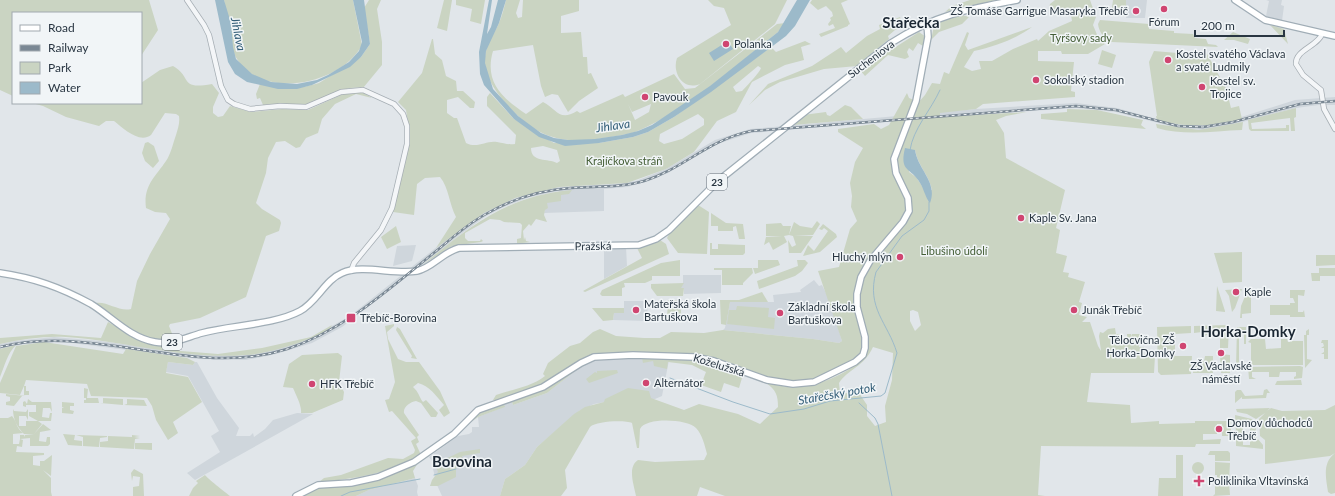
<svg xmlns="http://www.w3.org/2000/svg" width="1335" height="496" font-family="Lato,sans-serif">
	<rect width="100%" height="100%" fill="#e1e6ea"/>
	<path fill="#cfd6dc" d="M 1126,0 L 1147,0 L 1145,18 L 1126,18 Z
		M 1266,0 L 1282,0 L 1281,5 L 1284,6 L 1282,21 L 1266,16 L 1269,1 Z
		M 1335,97 L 1335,105 L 1319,105 L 1296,108 L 1223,127 L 1203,130 L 1178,128 L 1116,112 L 1076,108 L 940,117 L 751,133 L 717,144 L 668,173 L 649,181 L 627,187 L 604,189 L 604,211 L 544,213 L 547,203 L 559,191 L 530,197 L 506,206 L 486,216 L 465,231 L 342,327 L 312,343 L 276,354 L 246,360 L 198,359 L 64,342 L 25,344 L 0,349 L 0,344 L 15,341 L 54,337 L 100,341 L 198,354 L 246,355 L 275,349 L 310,338 L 350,316 L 462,227 L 484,213 L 505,202 L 529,193 L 559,187 L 615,184 L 636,181 L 666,169 L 715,140 L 750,129 L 976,109 L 1076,103 L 1117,108 L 1163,121 L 1232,120 L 1295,100 Z
		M 416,245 L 412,261 L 393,266 L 397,246 Z
		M 626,247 L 627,266 L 604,279 L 604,249 Z
		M 683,275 L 721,275 L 721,293 L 684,294 L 684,288 L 681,288 L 681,285 L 683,285 Z
		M 814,280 L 819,286 L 822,285 L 829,299 L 842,341 L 839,343 L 813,339 L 723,330 L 725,328 L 730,302 L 774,302 L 773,295 L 801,292 L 800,290 Z
		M 624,301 L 648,301 L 647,321 L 613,320 L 614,313 L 624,313 Z
		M 670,355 L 662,396 L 655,399 L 605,399 L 605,402 L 594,404 L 579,411 L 537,447 L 525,465 L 505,479 L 500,496 L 442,496 L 437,485 L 430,486 L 435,477 L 432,465 L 434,464 L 429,457 L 458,436 L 469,434 L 472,432 L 472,427 L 479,427 L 478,417 L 504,407 L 504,404 L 508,402 L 512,402 L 513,405 L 547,393 L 580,367 L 603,356 Z
		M 168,362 L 193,365 L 195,362 L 197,362 L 217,398 L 239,428 L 236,436 L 250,436 L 253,433 L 254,437 L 265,429 L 273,420 L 297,413 L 313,414 L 195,480 L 187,473 L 220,452 L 211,436 L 219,431 L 188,376 L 166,372 Z
		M 415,478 L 418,486 L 417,492 L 418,496 L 356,496 L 369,490 Z"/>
	<path fill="#cad4c2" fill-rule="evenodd" d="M 0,0 L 149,0 L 158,30 L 141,56 L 141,13 L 13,13 L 13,96 L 0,90 Z
		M 224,0 L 353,0 L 362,45 C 342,84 262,101 237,59 C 230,48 227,14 224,0 Z
		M 369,0 L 381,0 L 377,9 L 382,42 L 382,65 L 363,88 C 342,85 327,99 307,104 C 297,107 275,104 263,105 L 260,98 L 257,99 L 256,94 L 260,84 C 283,90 296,90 319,83 L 361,57 L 370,44 L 364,8 Z
		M 444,0 L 452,0 L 447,31 L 437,28 Z
		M 456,0 L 485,0 L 481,24 L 470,21 L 472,9 L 456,5 Z
		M 506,0 L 520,0 L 516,13 L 518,18 L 522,17 L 523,0 L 579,0 L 579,11 L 561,16 L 561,33 L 581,32 L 583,57 L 587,57 L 588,74 L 591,73 L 598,88 L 579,101 L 568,112 L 558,95 L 552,94 L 545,97 L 541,86 L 533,45 L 493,51 C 484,82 502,98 526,114 L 543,102 C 557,109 559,122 577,111 L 580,113 L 623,94 L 625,97 L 674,74 L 685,89 L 695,88 L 777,24 L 785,23 L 778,32 C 735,66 691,107 640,130 C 632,134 620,135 611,137 C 568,144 542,142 511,109 C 497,94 480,73 486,51 C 488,41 495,32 499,23 C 502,16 504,8 506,0 ZM 628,104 L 632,112 L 651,104 L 649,112 L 635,120 Z
		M 708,0 L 787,0 L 775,24 L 700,84 C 682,91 672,72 677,58 L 731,25 L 724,8 L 714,6 Z
		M 812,0 L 848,0 L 841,3 L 850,24 L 848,25 L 848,26 L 821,37 L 819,34 L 835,28 L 833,24 L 829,26 L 828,24 L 831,20 L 830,18 L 833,16 L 832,12 L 826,6 L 818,10 L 810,3 Z
		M 970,0 L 997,0 L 945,12 L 952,6 Z
		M 1055,0 L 1090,0 L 1096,17 L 1093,25 L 1098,37 L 1105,44 L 1088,54 L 1062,54 L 1061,51 L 1038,51 L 1038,61 L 1074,62 L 1071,91 L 1075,92 L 1075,97 L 983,104 L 976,109 L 940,113 L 940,117 L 1027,112 L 1006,116 L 996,120 L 1004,133 L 1006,158 L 1065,190 L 1056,228 L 1060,230 L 1056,253 L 1067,256 L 1063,272 L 1069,273 L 1068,277 L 1085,282 L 1079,302 L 1082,303 L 1079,315 L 1087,317 L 1082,322 L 1090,322 L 1098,346 L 1101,351 L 1099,336 L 1100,332 L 1103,333 L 1108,329 L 1115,328 L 1116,334 L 1121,334 L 1122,340 L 1127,340 L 1127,334 L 1131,334 L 1132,337 L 1132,334 L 1143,334 L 1143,342 L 1139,343 L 1139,347 L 1144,347 L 1144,354 L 1155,356 L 1154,373 L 1091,373 L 1087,402 L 1130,405 L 1131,423 L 1159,421 L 1159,424 L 1195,423 L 1195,421 L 1231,421 L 1231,436 L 1222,436 L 1222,424 L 1217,424 L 1217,434 L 1203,434 L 1203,440 L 1221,439 L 1220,444 L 1196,444 L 1195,447 L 1041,446 L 1038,495 L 1045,496 L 725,496 L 700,487 L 697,496 L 636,496 C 634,485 627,467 638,460 L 655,462 L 704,460 L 707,454 C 705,446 702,434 696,428 C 687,419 646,417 640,429 L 639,448 L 637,448 L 632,423 C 625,420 596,421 590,427 L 565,470 L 567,488 L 561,496 L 500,496 L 505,479 L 525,465 L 537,447 L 574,414 L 585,407 L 604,402 L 605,399 L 628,388 L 649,391 L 651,398 L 684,410 L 699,404 L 738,414 L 760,424 L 778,407 C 778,395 776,390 766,383 C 773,384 780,386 788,387 C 812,389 856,373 868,351 L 860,307 L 860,290 L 863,278 L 872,262 L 911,215 L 911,196 L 900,176 L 896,159 L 898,150 L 914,115 L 917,104 L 925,95 L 932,83 L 940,84 L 944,72 L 949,74 L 967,32 L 969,33 L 965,45 L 968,50 L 1032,27 C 1014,40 995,46 974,51 L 964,67 L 972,71 L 981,69 L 979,61 L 992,61 L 1013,49 L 1037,39 L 1038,41 L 1049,31 L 1072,21 L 1070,8 L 1059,11 L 1049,9 L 1050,4 ZM 915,150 C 918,166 929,175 932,190 L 924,189 L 916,177 L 909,172 ZM 913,310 L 918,312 L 921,325 L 915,331 L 910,321 L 910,311 ZM 873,347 L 893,353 L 892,380 L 885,406 L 886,422 L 875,426 L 867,416 L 867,405 L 859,393 L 840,393 L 839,383 C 848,369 864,367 873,347 Z
		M 1113,0 L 1126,0 L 1126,16 L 1111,15 Z
		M 962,15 L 969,17 L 962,24 L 939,32 L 931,40 L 934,26 L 939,22 Z
		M 900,17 L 904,26 L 895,30 L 888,36 L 889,39 L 857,66 L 824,69 L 780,82 L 765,90 L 749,105 L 768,84 L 812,66 L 841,47 L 846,53 L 867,36 L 880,29 L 879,25 Z
		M 1100,20 L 1149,24 L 1149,29 L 1174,31 L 1174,33 L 1193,34 L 1195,38 L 1206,39 L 1208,44 L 1216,45 L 1218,47 L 1112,42 C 1104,39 1099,32 1098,24 Z
		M 1270,25 L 1284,29 L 1288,44 Z
		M 919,32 L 926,37 L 923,46 L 918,43 L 913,51 L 909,48 L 907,52 L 909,57 L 905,59 L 888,55 L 865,76 L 860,70 Z
		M 1233,32 L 1250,39 L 1248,44 L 1234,40 L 1224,40 Z
		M 432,39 L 433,39 L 435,54 L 442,60 L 446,76 L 456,81 L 457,91 L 463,91 L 475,102 L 474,108 L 470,108 L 458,97 L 447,100 L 447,113 L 454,118 L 457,118 L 466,143 C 478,149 486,140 497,142 C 504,143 507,145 515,144 L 516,135 L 487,106 L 487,97 L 490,93 L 514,119 L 554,143 L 599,143 L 633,137 L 648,132 L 674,117 L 771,47 L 776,52 L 805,41 L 811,44 L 801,47 L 804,60 L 785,65 L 752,82 L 736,112 L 717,121 L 694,152 L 666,169 L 627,183 L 559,187 L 515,198 L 484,213 L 436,248 L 456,217 C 449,204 449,188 440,177 L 425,178 L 417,184 L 414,215 L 393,212 L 410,136 L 406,110 L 398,102 L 422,73 ZM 758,66 L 761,68 C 760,72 746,87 742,91 L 736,92 L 733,87 ZM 698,114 L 704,119 L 704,125 L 682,139 L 664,144 L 659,141 L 660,134 ZM 543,146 L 557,150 L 560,161 L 557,163 C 548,158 531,163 531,148 Z
		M 1102,50 L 1116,55 L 1112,68 L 1098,64 Z
		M 1154,51 L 1189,54 L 1192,52 L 1206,52 L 1226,88 L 1231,108 L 1239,106 L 1242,119 C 1207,127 1193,127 1157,121 L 1156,116 L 1165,117 L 1157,116 L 1149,62 Z
		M 173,66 C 193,77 178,90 212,84 L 219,93 L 213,107 L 213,113 L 218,117 L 223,116 L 230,106 L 251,112 L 282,109 L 308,110 L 341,95 L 352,92 L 362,92 L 372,98 L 356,94 L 335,104 L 322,119 L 318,133 L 306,138 L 300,147 L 296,148 L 285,141 L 276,142 L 268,158 L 266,173 L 256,203 L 262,209 L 280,220 L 281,223 L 279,231 L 266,236 L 246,297 L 200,318 L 170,324 L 169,326 L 173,336 C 150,349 113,318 96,303 C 107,301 119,312 131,309 L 137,281 L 150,254 L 170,219 L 166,213 L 155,212 L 146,208 C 143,186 155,177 166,161 C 171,154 173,143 176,135 C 178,128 180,123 179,116 L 176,114 L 165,113 L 151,135 C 139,144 123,128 114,121 L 106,121 L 99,126 L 66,117 L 43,106 L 32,103 L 141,103 L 141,83 L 160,70 Z
		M 907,93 L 909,98 L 914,100 L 894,149 L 892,159 L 892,168 L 906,198 L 906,213 L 859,277 L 855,299 L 863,350 L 857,358 L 817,379 L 789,382 L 767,378 L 705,357 L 670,353 L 602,353 L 588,356 L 544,384 L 497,401 L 493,400 L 496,395 C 513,389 531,387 545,376 L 543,374 L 548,363 L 570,346 L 580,343 L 593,332 L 600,329 L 616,336 L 644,338 L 660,338 L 671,332 L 704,333 L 723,330 L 813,339 L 839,343 L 842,341 L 818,271 L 839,267 L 850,229 L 857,221 L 851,207 L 852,196 L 850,183 L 855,162 L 863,148 L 838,132 L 838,129 L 874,124 L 881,129 L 889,125 Z
		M 845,105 L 851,107 L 863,119 L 793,125 L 803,115 L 826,112 L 827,115 L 830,116 Z
		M 1296,108 L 1296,117 L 1294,118 L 1295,131 L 1291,131 L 1290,118 L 1251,123 L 1252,129 L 1286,128 L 1286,125 L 1289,125 L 1289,131 L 1251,131 L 1249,129 L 1248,120 Z
		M 1067,109 L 1097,110 L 1143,120 L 1141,125 L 1146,129 L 1041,119 L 1041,114 L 1067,112 Z
		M 1243,122 L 1242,130 C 1215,131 1184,136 1157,128 L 1156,124 L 1199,130 Z
		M 148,142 L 154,146 L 159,161 L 153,168 L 145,161 L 142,153 L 145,143 Z
		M 572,190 L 569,194 L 561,195 L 561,201 L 547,203 L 548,208 L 545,210 L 544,215 L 547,222 L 536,219 L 531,226 L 529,224 L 523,231 L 524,240 L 525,237 L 526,241 L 530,242 L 523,243 L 546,243 L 548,244 L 546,244 L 517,246 L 517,239 L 521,238 L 522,225 L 520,223 L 504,222 L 500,220 L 490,219 L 465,233 L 465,238 L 468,241 L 480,241 L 481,239 L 483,241 L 481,242 L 452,246 L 422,265 C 472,225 506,196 572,190 Z
		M 698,205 L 709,212 L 707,254 L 678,253 L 667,238 L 669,234 Z
		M 711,213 L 726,223 L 743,224 L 745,239 L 739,239 L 736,226 L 733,227 L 733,231 L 718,231 L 718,226 L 711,226 Z
		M 817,221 L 820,224 L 813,235 L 794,236 L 813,236 L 801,253 L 789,253 L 788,240 L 792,247 L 796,245 L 793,236 L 789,235 L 794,222 L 800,226 L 812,228 Z
		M 781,223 L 783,226 L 791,226 L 789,235 L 784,236 L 787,242 L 773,250 L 769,242 L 764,245 L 766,237 L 782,236 L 766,236 L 766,224 Z
		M 823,224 L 836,234 L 837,237 L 820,252 L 803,256 L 808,245 L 814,251 L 828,231 L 824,228 L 822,230 L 819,229 Z
		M 396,226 L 401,242 L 387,249 L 381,237 Z
		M 660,240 L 666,244 L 669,254 L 585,292 L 583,291 L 642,258 L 637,248 Z
		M 710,243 L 712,243 L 712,249 L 718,249 L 718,244 L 745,245 L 745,253 L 743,255 L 710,255 Z
		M 1242,252 L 1242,282 L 1223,283 L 1214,253 Z
		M 1316,255 L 1335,255 L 1335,265 L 1316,266 Z
		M 680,260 L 680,276 L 652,276 L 652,280 L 645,283 L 624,283 L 625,287 L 622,288 L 622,296 L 602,296 L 600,294 L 602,290 L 661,263 Z
		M 758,260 L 778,260 L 780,265 L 755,274 L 753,268 L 758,268 Z
		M 797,260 L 805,260 L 808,263 L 802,271 L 795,276 L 759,289 L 757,281 L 798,266 Z
		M 714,268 L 752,268 L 753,273 L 743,283 L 743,285 L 722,285 L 722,270 L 714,270 Z
		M 1319,268 L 1335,268 L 1335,276 L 1320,276 L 1320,281 L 1312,281 L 1311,273 L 1319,273 Z
		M 684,283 L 681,288 L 684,288 L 683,296 L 657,296 L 651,288 L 651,284 Z
		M 1217,286 L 1225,311 L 1225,312 L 1216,311 Z
		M 1242,289 L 1235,308 L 1232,312 L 1229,296 L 1225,290 Z
		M 1248,289 L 1251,289 L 1251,313 L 1242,314 L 1242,318 L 1240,318 L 1241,306 Z
		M 1290,290 L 1305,290 L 1304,296 L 1298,295 L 1298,312 L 1303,312 L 1304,310 L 1305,317 L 1290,317 L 1290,315 L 1270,315 L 1270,305 L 1290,305 L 1290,303 L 1295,303 L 1293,298 L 1290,298 Z
		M 762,292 L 768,302 L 730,302 L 726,325 L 721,324 L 720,300 L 739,300 Z
		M 668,300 L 677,300 L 677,308 L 681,308 L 681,318 L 667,318 Z
		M 737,306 L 769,308 L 768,317 L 775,318 L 774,329 L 727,324 L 729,310 L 736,310 Z
		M 592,308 L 624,308 L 624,313 L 614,313 L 613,320 L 603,321 Z
		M 108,322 L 142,341 L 181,351 L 218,354 L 262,348 L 311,337 L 332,325 C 327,334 310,338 301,342 C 283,348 264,354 245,355 C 185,360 126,341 66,337 C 44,336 22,339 0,344 L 0,338 L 52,334 L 101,338 Z
		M 394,324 L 394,326 L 387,332 L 388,339 L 398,359 L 406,362 L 419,362 L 440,391 L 450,413 L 444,417 L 439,410 L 444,405 C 436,396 430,386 418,383 L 413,387 C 419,392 419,397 423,402 L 426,400 L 438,413 L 436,417 L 431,417 L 421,403 L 416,401 C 410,402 403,407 404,413 L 419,435 L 417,437 L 419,442 L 416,444 L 421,455 C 390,473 355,479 319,482 L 324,478 L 341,475 L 388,458 L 403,459 L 414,453 L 415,450 L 411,441 L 416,438 L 392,411 L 389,412 L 385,400 L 389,399 L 395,382 L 385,326 Z
		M 1227,325 L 1229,328 L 1228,348 L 1220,348 L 1220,332 L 1211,332 L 1205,336 L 1202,332 L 1194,333 L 1194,326 Z
		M 1191,326 L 1191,333 L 1175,334 L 1175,356 L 1192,356 L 1191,374 L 1161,375 L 1158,372 L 1157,327 Z
		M 397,327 L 400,329 L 417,359 L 411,358 L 412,356 L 396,330 Z
		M 1237,327 L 1246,327 L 1246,344 L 1244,344 L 1244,330 L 1239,330 L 1239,368 L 1236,368 Z
		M 1309,329 L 1309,335 L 1307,335 L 1307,359 L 1312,360 L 1305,368 L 1304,335 L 1306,335 L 1306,331 Z
		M 1251,339 L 1265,339 L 1266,349 L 1281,348 L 1281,339 L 1287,339 L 1288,342 L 1290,342 L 1291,339 L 1292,341 L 1303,341 L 1303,365 L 1251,365 L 1251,343 L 1248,342 Z
		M 1322,340 L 1328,340 L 1328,359 L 1324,359 L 1324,354 L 1321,354 L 1324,352 L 1324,348 L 1321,348 L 1324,346 L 1323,343 L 1321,343 Z
		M 44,342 L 123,354 L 126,349 L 187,358 L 195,362 L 193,365 L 168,362 L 166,373 L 188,377 L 202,402 L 173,422 L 178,433 L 168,440 L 156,420 L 152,406 L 147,398 L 91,396 L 87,384 L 26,380 L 24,386 L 26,386 L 26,391 L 29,391 L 29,395 L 24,395 L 24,386 L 20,395 L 0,393 L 0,383 L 16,346 Z
		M 16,345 C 7,354 5,365 0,377 L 0,349 Z
		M 338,353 L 342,356 L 339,382 L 344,392 L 343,400 L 312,413 L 301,413 C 302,406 296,395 293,388 L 283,387 L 289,364 L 302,355 Z
		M 1220,354 L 1230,355 L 1230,373 L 1221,373 Z
		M 1205,356 L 1213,356 L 1213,373 L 1193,373 L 1193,361 L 1204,361 Z
		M 678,357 L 710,362 L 734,371 L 742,378 L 739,388 L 724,383 L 721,392 L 701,385 L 706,372 L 692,365 L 668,362 L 667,369 L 654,366 L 653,361 L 643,363 L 642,358 Z
		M 594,360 L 579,368 L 547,393 L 513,405 L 512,402 L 504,404 L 505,407 L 478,417 L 467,425 L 478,410 L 545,386 L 575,367 Z
		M 1300,366 L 1303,367 L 1302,378 L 1294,379 L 1294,377 L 1296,376 L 1296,372 L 1280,372 L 1279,377 L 1269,377 L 1269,372 L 1252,372 L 1252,377 L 1256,379 L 1249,379 L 1248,367 Z
		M 617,370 L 618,373 L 589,383 L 586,379 L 595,372 L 597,373 L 597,371 Z
		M 1301,380 L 1302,385 L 1275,385 L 1277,381 Z
		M 84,388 L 88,389 L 87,398 L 98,398 L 99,403 L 84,403 L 84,400 L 86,400 L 86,398 L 84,398 Z
		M 1267,389 L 1270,393 L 1267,393 L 1266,398 L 1242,399 L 1242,397 L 1235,403 L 1235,392 L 1237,390 L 1241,390 L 1245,396 L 1263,395 L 1264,390 Z
		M 6,394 L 26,396 L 22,396 L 14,406 L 6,405 L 6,402 L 10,401 L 10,397 L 6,396 Z
		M 103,398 L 123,399 L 123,405 L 100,403 L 103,403 Z
		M 28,399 L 32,402 L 51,402 L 52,412 L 50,408 L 43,408 L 42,417 L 49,418 L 50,413 L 52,413 L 51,421 L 38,421 L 29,416 L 29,412 L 36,412 L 36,405 L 26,405 L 26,407 L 23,406 L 23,402 L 25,401 L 27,404 Z
		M 127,399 L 144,400 L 147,406 L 124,405 L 127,404 Z
		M 62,402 L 74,403 L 74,406 L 70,406 L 70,410 L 74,411 L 73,414 L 62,413 L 62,408 L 64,408 L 62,407 Z
		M 1335,405 L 1335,453 L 1330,456 L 1265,464 L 1265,440 L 1260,436 L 1259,419 L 1265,413 L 1256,419 L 1247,414 L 1237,412 L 1236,409 L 1270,408 L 1267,411 L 1271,408 L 1282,411 L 1325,410 Z
		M 13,409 L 14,411 L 26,412 L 28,409 L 28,420 L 26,416 L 19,416 L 19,426 L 26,426 L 26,421 L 38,421 L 42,424 L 34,434 L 24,434 C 17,427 13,419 13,409 Z
		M 1235,415 L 1252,419 L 1255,423 L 1257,438 L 1263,445 L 1263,449 L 1236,446 L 1236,435 L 1243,437 L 1243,445 L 1250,445 L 1250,421 L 1243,421 L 1243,435 L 1236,434 Z
		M 12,416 C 17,422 16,428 23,433 L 13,434 L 13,444 L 19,444 L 20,439 L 23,440 L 22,447 L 17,446 L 16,452 L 44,453 L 44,455 L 33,456 L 33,465 L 40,466 L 40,461 L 44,461 L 52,455 L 51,476 L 43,470 L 43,464 L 43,470 L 51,478 L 51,492 L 52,496 L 0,496 L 0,418 L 8,418 Z
		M 43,424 L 51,430 L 40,432 L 39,441 L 46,442 L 47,437 L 50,437 L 50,444 L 48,446 L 30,446 L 30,438 L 20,439 L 20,435 L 24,435 L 25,437 L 25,435 L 34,434 Z
		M 63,434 L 75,435 L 74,440 L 82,441 L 82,446 L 68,445 Z
		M 76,435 L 107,436 L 107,437 L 100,438 L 99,447 L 83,446 L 83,437 Z
		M 132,435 L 140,436 L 134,437 L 140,438 L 135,439 L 134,449 L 100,447 L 100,442 L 108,441 L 108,436 L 132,437 Z
		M 135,443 L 152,443 L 152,450 L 135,449 Z
		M 480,449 L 480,453 L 462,456 L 463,461 L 441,469 L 456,466 L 456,477 L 438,486 L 430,486 L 432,480 L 438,472 L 435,464 L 460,452 Z
		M 1210,451 L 1228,451 L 1230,453 L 1230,461 L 1215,461 L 1215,455 L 1208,455 Z
		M 1335,453 L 1335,493 L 1331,494 L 1328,492 C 1326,478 1322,463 1335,453 Z
		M 1176,455 L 1183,455 L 1183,496 L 1158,496 L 1159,478 L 1176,478 Z
		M 1215,462 L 1230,463 L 1229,480 L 1217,480 L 1217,475 L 1215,475 Z
		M1192 468a6 6 0 1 1 12 0a6 6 0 1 1-12 0Z
		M 418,463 L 413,471 L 415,478 L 369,490 L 356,496 L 298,496 L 318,485 L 392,474 Z
		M 134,469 L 143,474 L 144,496 L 133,496 L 133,487 L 139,486 L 140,477 L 133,476 L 132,481 L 131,473 Z
		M 205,475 C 207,478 225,492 230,496 L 189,496 L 193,488 L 198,483 L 196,481 Z
		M 1217,483 L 1229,483 L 1230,495 L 1213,496 L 1215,494 L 1215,484 Z"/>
	<path fill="#9cbaca" d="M 215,0 L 224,0 L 231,23 L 233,47 L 236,59 L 252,74 L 271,82 L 297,84 L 317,80 L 328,75 L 349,62 L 359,51 L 362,42 L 353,0 L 364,0 L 370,44 L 361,57 L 350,67 L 312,85 L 297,89 L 278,89 L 247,82 L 235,74 L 228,62 Z
		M 489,0 L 492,0 L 487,34 L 491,27 L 498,0 L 506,0 L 499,23 L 486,51 L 485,63 L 493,89 L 518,116 L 541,133 L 554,138 L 568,140 L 595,139 L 622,135 L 638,131 L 652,125 L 710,86 L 778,32 L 797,0 L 810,0 L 795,26 L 786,36 L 711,92 L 674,117 L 648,132 L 633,137 L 599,143 L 565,146 L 539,137 L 514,119 L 484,85 L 480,74 L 479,52 Z
		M 728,41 L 733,49 L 714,61 L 709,53 Z
		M 905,148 L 915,150 C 918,170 938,182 930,203 C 925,197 924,189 920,183 C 911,167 899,173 905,148 Z"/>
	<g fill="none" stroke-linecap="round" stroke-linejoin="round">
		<path stroke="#9cbaca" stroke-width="1" d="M 910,150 C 913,129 931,110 940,90
			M 670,378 L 733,402 L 770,414 L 804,409 L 830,401 L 881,396 L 885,393 L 897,353 C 888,323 866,308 876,272 L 902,236 L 924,220 L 929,211 L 929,202
			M 859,403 L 875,418 L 878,424 L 892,496
			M 434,475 L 456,469
			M 341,496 L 350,492 L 420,479"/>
		<defs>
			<path id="minor" d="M 187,0 L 204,25 L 209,35 L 221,86 L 228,100 L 234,104 L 250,109 L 280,106 L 306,107 L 341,92 L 363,90 L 394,104 L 403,114 L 407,126 L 407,144 L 392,208 L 381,230 L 354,263 L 351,271
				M 1322,34 C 1318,46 1295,50 1296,64 L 1303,75 L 1321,90 L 1324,109 L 1335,129"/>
			<path id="major" d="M 1235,0 L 1265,20 L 1335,36
				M 0,273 C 34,278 60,287 91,304 C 112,317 130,338 155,342 C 172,345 187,337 202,333 C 231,325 274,325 300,311 C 317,302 325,280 342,273 C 362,264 395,275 417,271 C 432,268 443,252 459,248 L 639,245 L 656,239 L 669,230 L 718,181 L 891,43 C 935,15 967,9 1017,0
				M 296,496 L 318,485 L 351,483 L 378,477 L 414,462 L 454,434 L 478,410 L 543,387 L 581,363 L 594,357 L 633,355 L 694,357 L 714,361 L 767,380 L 793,384 L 814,382 L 855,362 L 863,355 L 865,348 L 865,337 L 857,307 L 857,294 L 861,277 L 870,261 L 903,222 L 909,211 L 908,198 L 896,173 L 894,159 L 916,101 L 928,37 L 927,23"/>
		</defs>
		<use href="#minor" stroke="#a6aeb4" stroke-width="6"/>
		<use href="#major" stroke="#a0adb6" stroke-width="8"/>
		<use href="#minor" stroke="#f4f6f8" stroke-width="4.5"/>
		<use href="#major" stroke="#fff" stroke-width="5.5"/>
		<defs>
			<path id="rail" d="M 0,347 C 96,323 193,379 287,349 C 347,329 392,286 440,248 C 454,236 469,223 486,214 C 512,199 541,190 571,188 C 595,186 620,188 644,181 C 683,169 708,140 751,131 L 1076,106 L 1116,110 L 1178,126 L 1203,127 L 1233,122 L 1300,104 L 1335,101"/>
		</defs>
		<use href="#rail" stroke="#7a8894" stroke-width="2.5"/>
		<use href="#rail" stroke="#f1f5f7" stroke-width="1" stroke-dasharray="3" stroke-linecap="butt"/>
	</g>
	<g fill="#d04571" stroke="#f1f5f7" stroke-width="1.5">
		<circle cx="1164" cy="9" r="4"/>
		<circle cx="1136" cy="11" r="4"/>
		<circle cx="726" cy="44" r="4"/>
		<circle cx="1168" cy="60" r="4"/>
		<circle cx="1036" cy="80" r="4"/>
		<circle cx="1202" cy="87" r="4"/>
		<circle cx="645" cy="97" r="4"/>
		<circle cx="1021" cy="218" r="4"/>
		<circle cx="900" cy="257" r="4"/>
		<circle cx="1236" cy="292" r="4"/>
		<circle cx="636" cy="310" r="4"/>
		<circle cx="1074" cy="310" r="4"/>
		<circle cx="780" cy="313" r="4"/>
		<rect x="346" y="313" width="10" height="10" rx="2"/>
		<circle cx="1183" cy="346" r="4"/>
		<circle cx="1221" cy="353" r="4"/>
		<circle cx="646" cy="383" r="4"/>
		<circle cx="312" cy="384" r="4"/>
		<circle cx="1219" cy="429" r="4"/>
		<path d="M1197 475h4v4h4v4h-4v4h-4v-4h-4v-4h4z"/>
	</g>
	<g text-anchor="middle" stroke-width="3" stroke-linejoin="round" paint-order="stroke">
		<g fill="#f1f5f7" stroke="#656f78" stroke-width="1">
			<rect x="707" y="174" width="20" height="16" rx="3"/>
			<rect x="162" y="334" width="20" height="16" rx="3"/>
		</g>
		<g font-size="10" font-weight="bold" fill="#293642">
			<text x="717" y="186">23</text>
			<text x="172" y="346">23</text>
		</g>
		<g font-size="11" fill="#293642" stroke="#f1f5f7" text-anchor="start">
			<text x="1128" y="15" text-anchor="end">ZŠ Tomáše Garrigue Masaryka Třebíč</text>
			<text x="1164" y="26" text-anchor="middle">Fórum</text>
			<text x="734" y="48">Polanka</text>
			<text x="1176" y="58">Kostel svatého Václava<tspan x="1176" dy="13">a svaté Ludmily</tspan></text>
			<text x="1044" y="84">Sokolský stadion</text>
			<text x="1210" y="85">Kostel sv.<tspan x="1210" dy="13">Trojice</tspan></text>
			<text x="653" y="101">Pavouk</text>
			<text x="1029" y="222">Kaple Sv. Jana</text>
			<text x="892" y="261" text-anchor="end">Hluchý mlýn</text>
			<text x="1244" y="296">Kaple</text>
			<text x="644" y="308">Mateřská škola<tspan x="644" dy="13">Bartuškova</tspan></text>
			<text x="788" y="311">Základní škola<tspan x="788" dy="13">Bartuškova</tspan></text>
			<text x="1082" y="314">Junák Třebíč</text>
			<text x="360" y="322">Třebíč-Borovina</text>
			<text x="1175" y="344" text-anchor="end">Tělocvična ZŠ<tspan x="1175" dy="13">Horka-Domky</tspan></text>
			<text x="1221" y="370" text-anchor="middle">ZŠ Václavské<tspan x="1221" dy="13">náměstí</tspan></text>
			<text x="654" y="387">Alternátor</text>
			<text x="320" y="388">HFK Třebíč</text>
			<text x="1227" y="427">Domov důchodců<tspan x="1227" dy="13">Třebíč</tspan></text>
			<text x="1208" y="485">Poliklinika Vltavínská</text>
		</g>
		<g font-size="11" fill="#445e36" stroke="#f1f5f7">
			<text x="1081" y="42">Tyršovy sady</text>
			<text x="624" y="165">Krajíčkova stráň</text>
			<text x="954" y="255">Libušino údolí</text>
		</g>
		<g font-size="11" fill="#293642" stroke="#f1f5f7">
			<text transform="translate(871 59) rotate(-37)" y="4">Sucheniova</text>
			<text transform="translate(593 246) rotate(-1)" y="4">Pražská</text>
			<text transform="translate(719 365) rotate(17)" y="4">Koželužská</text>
		</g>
		<g font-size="12" font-style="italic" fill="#325d77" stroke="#f1f5f7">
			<text transform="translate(238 34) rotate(79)" y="4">Jihlava</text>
			<text transform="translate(613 126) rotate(-8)" y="4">Jihlava</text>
			<text transform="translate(837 394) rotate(-10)" y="4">Stařečský potok</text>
		</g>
		<g font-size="15" font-weight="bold" fill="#1b2733" stroke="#f1f5f7">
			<text x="911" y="28">Stařečka</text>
			<text x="1248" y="337">Horka-Domky</text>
			<text x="462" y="467">Borovina</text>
		</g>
	</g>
	<rect x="12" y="12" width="130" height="92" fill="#f1f5f7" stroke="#a1a9af"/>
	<rect x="20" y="25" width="20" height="6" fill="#ffffff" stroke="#a1a9af"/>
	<text x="48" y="32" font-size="12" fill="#293642">Road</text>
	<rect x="20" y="45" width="20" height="6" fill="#7a8894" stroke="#a1a9af"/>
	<text x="48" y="52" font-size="12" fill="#293642">Railway</text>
	<rect x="20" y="62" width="20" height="12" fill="#cad4c2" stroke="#a1a9af"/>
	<text x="48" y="72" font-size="12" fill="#293642">Park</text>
	<rect x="20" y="82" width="20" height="12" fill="#9cbaca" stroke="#a1a9af"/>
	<text x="48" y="92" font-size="12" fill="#293642">Water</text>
	<path d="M1195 30v6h89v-6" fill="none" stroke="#293642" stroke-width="2"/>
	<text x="1201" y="30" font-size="12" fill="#293642" stroke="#f1f5f7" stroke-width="3" paint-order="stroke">200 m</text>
</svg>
